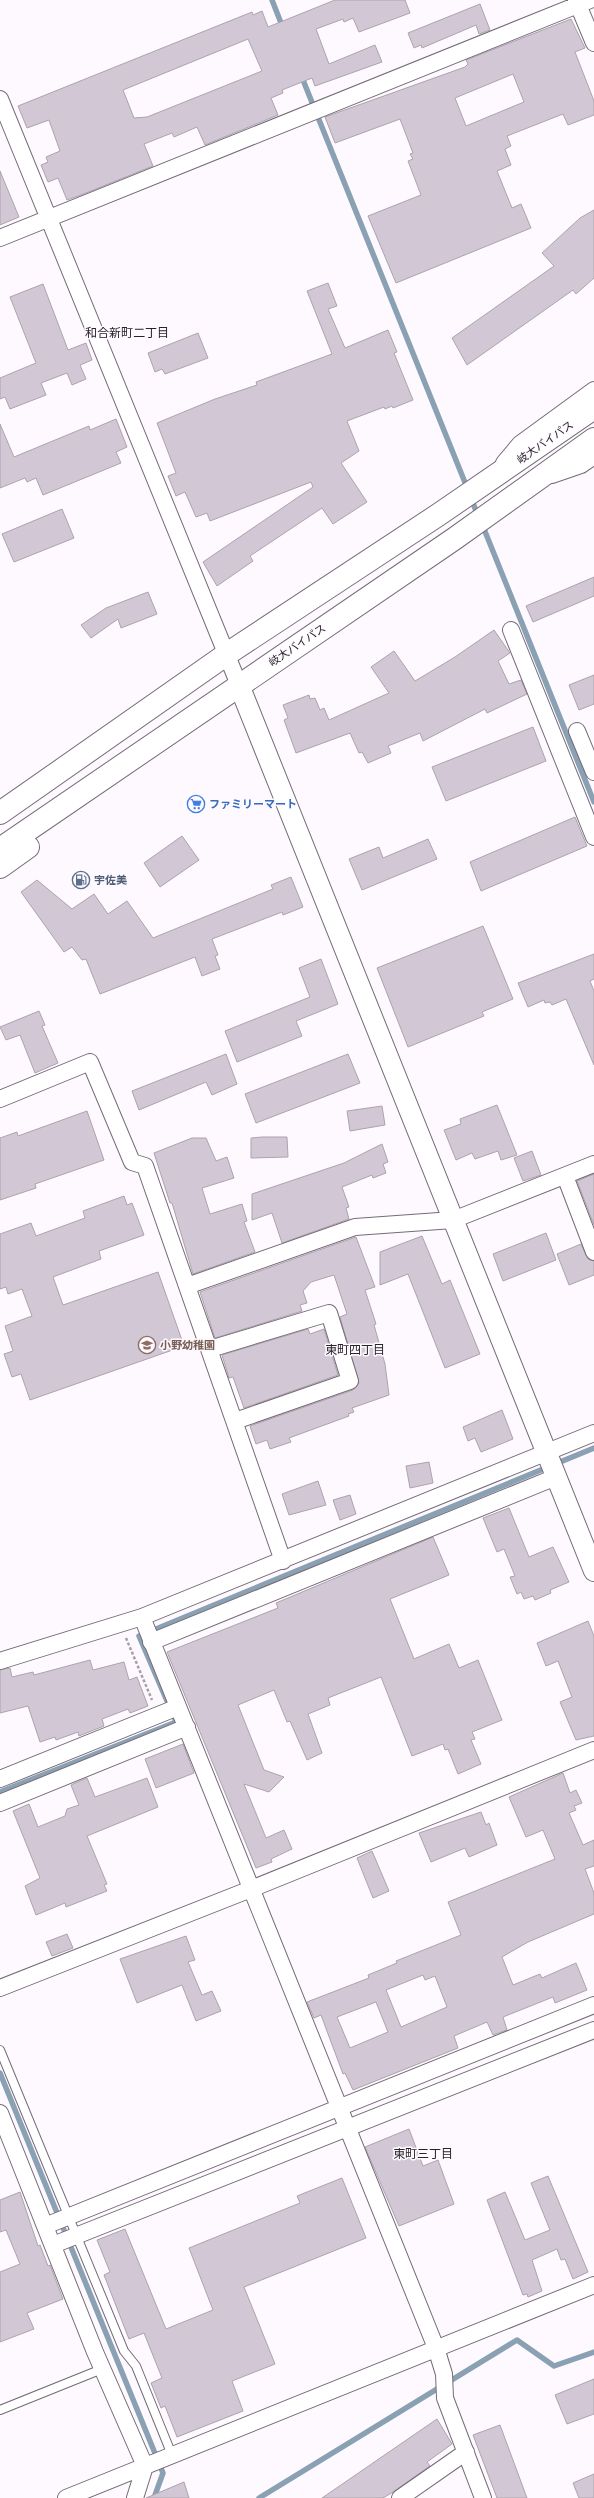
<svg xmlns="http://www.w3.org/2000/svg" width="594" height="2498" font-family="Raleway,'Noto Sans JP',sans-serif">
	<rect width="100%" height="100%" fill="#fef9ff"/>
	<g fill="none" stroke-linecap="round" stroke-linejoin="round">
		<path stroke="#8aa0b3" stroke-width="5.5" d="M 272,0 L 283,28
			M 301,75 L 468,490
			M 471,498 L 478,516
			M 482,524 L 594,802
			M 170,1708 L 139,1636 L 594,1448
			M 0,1792 L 176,1722 L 174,1716
			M 0,2073 L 163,2473 L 154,2498
			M 259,2498 L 517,2340 L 554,2366 L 594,2352"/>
	</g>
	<path fill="#d2c7d4" stroke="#aea2af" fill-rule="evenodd" d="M 335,0 L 405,0 L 410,13 L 359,32 L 353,18 L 344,22 L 343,19 L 316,29 L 329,64 L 375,45 L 382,62 L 315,86 L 312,78 L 282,90 L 283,93 L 271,98 L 278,115 L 205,145 L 197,127 L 174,137 L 172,133 L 144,144 L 153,166 L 81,195 L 67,200 L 58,178 L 48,182 L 41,165 L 48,162 L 46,157 L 60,151 L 49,120 L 27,128 L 18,106 L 252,12 L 253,15 L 262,11 L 268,27 ZM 248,39 L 262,71 L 147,117 L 134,118 L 123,90 Z
		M 480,4 L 490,30 L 479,34 L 476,25 L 422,48 L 421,45 L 414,48 L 408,33 Z
		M 571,19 L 585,48 L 575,52 L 594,101 L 594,115 L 568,125 L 563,114 L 507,136 L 511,146 L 505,149 L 511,165 L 497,171 L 512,208 L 521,204 L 531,228 L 396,283 L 368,216 L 421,195 L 408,161 L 413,159 L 410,154 L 413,153 L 400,119 L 335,143 L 325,117 L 465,67 L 468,64 L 466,60 ZM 513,74 L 524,102 L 466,126 L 455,98 Z
		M 0,171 L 19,217 L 0,225 Z
		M 594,210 L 594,278 L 576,294 L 573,290 L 467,365 L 452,338 L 554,266 L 542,253 L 580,218 Z
		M 328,283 L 337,306 L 328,309 L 345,348 L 388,330 L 397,352 L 394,353 L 413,400 L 393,408 L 392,406 L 385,409 L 384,407 L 347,421 L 359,451 L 341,463 L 367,502 L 333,524 L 322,508 L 250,556 L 253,561 L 217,586 L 203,562 L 313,487 L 311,482 L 210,521 L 207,513 L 196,517 L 185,492 L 176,496 L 168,476 L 176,473 L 157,423 L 215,399 L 257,385 L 256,382 L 332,354 L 307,291 Z
		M 43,284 L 68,350 L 86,343 L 92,360 L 80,365 L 86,379 L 72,385 L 67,373 L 41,383 L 46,395 L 10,409 L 5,397 L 0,399 L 0,378 L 36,363 L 10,297 Z
		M 198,333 L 208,358 L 165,374 L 162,369 L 155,372 L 148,353 Z
		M 116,419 L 127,447 L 116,452 L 121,463 L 43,495 L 36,478 L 27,482 L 25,478 L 0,488 L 0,424 L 14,457 L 89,426 L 90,430 Z
		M 62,509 L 74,538 L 14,562 L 2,534 Z
		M 594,577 L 594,596 L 533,622 L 526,606 Z
		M 148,592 L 157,614 L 121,628 L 118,619 L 91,638 L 81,625 L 106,608 Z
		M 494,630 L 510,653 L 498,661 L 509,684 L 521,680 L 527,694 L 487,713 L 485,709 L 423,741 L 420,733 L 388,746 L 391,753 L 368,763 L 362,752 L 359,753 L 350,733 L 296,753 L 284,720 L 288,718 L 283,705 L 309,695 L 310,699 L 315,698 L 320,710 L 324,708 L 329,720 L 389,693 L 371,667 L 394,651 L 415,681 L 455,657 Z
		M 594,675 L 594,704 L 579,710 L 569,685 Z
		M 533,727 L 546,761 L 446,801 L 432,767 Z
		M 575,817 L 587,846 L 481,891 L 470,862 Z
		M 182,836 L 199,860 L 160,887 L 144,863 Z
		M 428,839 L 437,859 L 362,890 L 349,859 L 379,847 L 383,858 Z
		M 291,877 L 303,907 L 283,915 L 282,912 L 212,939 L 218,955 L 215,956 L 220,969 L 202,976 L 195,957 L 100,994 L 86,959 L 82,960 L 72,947 L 64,952 L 21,892 L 37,880 L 72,909 L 94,894 L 108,914 L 127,901 L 153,938 L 273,889 L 271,885 Z
		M 483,926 L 513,999 L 482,1012 L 484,1016 L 408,1047 L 377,968 Z
		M 594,954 L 594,979 L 590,981 L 594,991 L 594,1065 L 566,999 L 552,1005 L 550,1002 L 545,1003 L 544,1000 L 528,1007 L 518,983 Z
		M 321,959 L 338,1004 L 296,1021 L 302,1036 L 237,1062 L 225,1031 L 310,997 L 299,968 Z
		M 39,1011 L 45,1025 L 42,1026 L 58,1063 L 35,1073 L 20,1035 L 6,1040 L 0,1027 Z
		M 226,1054 L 237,1084 L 212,1095 L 206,1082 L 139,1110 L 132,1091 Z
		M 348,1054 L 360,1083 L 256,1123 L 245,1094 Z
		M 497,1105 L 517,1155 L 501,1160 L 498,1151 L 475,1159 L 472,1153 L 456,1160 L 444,1130 L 461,1124 L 460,1119 Z
		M 382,1106 L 385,1125 L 350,1131 L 347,1111 Z
		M 87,1111 L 104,1160 L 35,1184 L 36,1188 L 0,1200 L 0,1138 L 17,1132 L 18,1136 Z
		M 262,1137 L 287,1137 L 288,1157 L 251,1158 L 251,1138 Z
		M 192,1138 L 206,1138 L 216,1161 L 227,1157 L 234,1178 L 202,1188 L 210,1214 L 242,1204 L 247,1221 L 244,1222 L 255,1252 L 193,1274 L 172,1203 L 170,1203 L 154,1153 Z
		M 382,1144 L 388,1162 L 383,1164 L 386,1173 L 373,1178 L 372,1175 L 342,1187 L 349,1207 L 346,1208 L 349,1219 L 282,1243 L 272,1213 L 252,1220 L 252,1194 L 344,1163 Z
		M 532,1151 L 541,1175 L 523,1181 L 514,1158 Z
		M 594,1174 L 594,1225 L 577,1181 Z
		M 124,1196 L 127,1205 L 132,1203 L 144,1235 L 99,1251 L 101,1259 L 53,1277 L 63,1305 L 158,1272 L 184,1346 L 30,1400 L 21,1374 L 12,1377 L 4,1354 L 13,1351 L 5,1326 L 32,1316 L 22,1289 L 8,1294 L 6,1287 L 0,1289 L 0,1234 L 31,1223 L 36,1236 L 85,1218 L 83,1211 Z
		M 546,1233 L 556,1260 L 503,1281 L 493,1254 Z
		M 422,1236 L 442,1284 L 450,1280 L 480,1354 L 445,1368 L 408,1274 L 380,1285 L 380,1252 Z
		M 356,1237 L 375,1287 L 365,1290 L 376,1324 L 374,1325 L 385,1364 L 389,1395 L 352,1408 L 354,1412 L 348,1414 L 349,1416 L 289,1438 L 291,1442 L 270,1449 L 267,1440 L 256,1444 L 250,1426 L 353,1390 L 359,1383 L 340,1317 L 347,1314 L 334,1275 L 311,1282 L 303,1291 L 307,1303 L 300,1305 L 302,1311 L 215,1338 L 200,1292 Z
		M 581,1244 L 588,1259 L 594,1261 L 594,1275 L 569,1285 L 557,1254 Z
		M 308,1329 L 310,1334 L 324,1329 L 338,1375 L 244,1408 L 233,1377 L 229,1378 L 222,1355 Z
		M 502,1410 L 513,1439 L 481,1452 L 475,1438 L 468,1441 L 463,1427 Z
		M 429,1462 L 433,1483 L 410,1488 L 406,1466 Z
		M 318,1481 L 326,1505 L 289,1515 L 282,1494 Z
		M 350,1495 L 356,1514 L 340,1520 L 333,1500 Z
		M 509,1508 L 529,1557 L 553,1547 L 569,1582 L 550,1590 L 551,1593 L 535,1600 L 533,1596 L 524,1599 L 521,1592 L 517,1594 L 510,1577 L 515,1576 L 504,1549 L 497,1552 L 483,1518 Z
		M 433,1537 L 449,1575 L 390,1599 L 414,1659 L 449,1644 L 459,1668 L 478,1660 L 502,1720 L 472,1732 L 475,1739 L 471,1740 L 481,1764 L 458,1774 L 448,1749 L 445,1750 L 443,1744 L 412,1756 L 381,1677 L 328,1698 L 330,1705 L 308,1714 L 322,1753 L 307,1760 L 290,1721 L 287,1722 L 274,1690 L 238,1705 L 264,1770 L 284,1777 L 269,1792 L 244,1784 L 266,1838 L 284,1830 L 292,1849 L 271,1859 L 272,1862 L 256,1868 L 167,1652 L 278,1608 L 276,1603 Z
		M 588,1621 L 594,1636 L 594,1736 L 576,1740 L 560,1702 L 572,1697 L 558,1661 L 546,1666 L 537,1643 Z
		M 90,1660 L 93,1670 L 124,1662 L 129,1680 L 137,1677 L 148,1706 L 130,1713 L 128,1709 L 102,1719 L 104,1726 L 79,1736 L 78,1732 L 56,1740 L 55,1737 L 40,1742 L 28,1706 L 0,1713 L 0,1670 L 10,1668 L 12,1677 L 33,1672 L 34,1675 Z
		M 183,1744 L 194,1773 L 156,1788 L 145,1759 Z
		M 563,1773 L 570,1793 L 576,1790 L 582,1803 L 574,1806 L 576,1810 L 569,1813 L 583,1845 L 594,1840 L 594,1866 L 585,1869 L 594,1893 L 594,1914 L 528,1942 L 502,1957 L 513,1985 L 540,1974 L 542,1978 L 576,1963 L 587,1990 L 555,2003 L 553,1997 L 503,2017 L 507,2030 L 493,2035 L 487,2022 L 454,2036 L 458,2048 L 353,2090 L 345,2073 L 343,2074 L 321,2015 L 314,2018 L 307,2002 L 369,1978 L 368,1975 L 397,1963 L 396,1961 L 461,1935 L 448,1902 L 555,1859 L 543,1830 L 526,1837 L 509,1797 ZM 423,1975 L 425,1980 L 435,1976 L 447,2007 L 401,2027 L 386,1990 ZM 376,2002 L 388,2032 L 350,2048 L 337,2017 Z
		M 87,1778 L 95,1797 L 147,1778 L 158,1807 L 87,1836 L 107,1884 L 104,1885 L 107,1891 L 66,1907 L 65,1903 L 36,1915 L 25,1886 L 40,1878 L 13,1811 L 29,1804 L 38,1827 L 65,1816 L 67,1809 L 79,1805 L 71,1785 Z
		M 481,1812 L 486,1825 L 489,1823 L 497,1845 L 469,1857 L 465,1848 L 431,1862 L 419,1833 Z
		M 372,1851 L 389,1891 L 373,1898 L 357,1858 Z
		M 67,1934 L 73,1948 L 52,1956 L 46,1942 Z
		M 186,1936 L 195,1960 L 188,1962 L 202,1995 L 212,1991 L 221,2011 L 196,2021 L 182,1985 L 137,2003 L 120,1959 Z
		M 409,2129 L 423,2166 L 438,2160 L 454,2204 L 399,2226 L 365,2147 Z
		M 548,2176 L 588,2272 L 573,2279 L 565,2259 L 561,2260 L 557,2249 L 532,2260 L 542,2291 L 528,2297 L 527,2294 L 523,2295 L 487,2200 L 505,2192 L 525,2240 L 550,2230 L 531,2183 Z
		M 342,2178 L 366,2238 L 244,2287 L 275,2364 L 232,2381 L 243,2411 L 177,2437 L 165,2406 L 161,2408 L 151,2383 L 162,2378 L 144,2333 L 129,2339 L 104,2275 L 110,2272 L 97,2240 L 125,2229 L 166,2329 L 213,2310 L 189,2248 L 300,2203 L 297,2196 Z
		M 20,2192 L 38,2246 L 40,2245 L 48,2266 L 50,2265 L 63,2299 L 27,2313 L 34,2329 L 0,2342 L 0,2272 L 20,2264 L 6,2230 L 0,2232 L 0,2200 Z
		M 594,2379 L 594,2414 L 567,2424 L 555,2395 Z
		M 437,2419 L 452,2444 L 427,2462 L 430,2466 L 393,2492 L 383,2498 L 322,2498 Z
		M 500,2425 L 527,2498 L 497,2498 L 473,2435 Z
		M 594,2474 L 594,2498 L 579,2498 L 573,2483 Z
		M 184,2482 L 189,2498 L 146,2498 Z"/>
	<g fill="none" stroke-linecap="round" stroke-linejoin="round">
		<defs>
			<path id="service" d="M 0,2050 L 124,2351 L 136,2366 L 172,2455
				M 0,2410 L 102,2369"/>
			<path id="minor" d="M 576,0 L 594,43
				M 0,99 L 239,685
				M 0,238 L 590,0
				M 504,463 L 520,444 L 594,390
				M 552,475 L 581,465 L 594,456
				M 511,630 L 594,837
				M 577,731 L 594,772
				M 0,1099 L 90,1062 L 132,1162 L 145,1166 L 283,1561
				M 565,1176 L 594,1252
				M 187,1286 L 355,1227 L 453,1220 L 594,1164
				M 210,1349 L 329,1313 L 350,1381 L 235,1421
				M 142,1617 L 436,2348 L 444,2374 L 445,2398 L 483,2498
				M 151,1642 L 556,1477
				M 0,1661 L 142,1617 L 594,1433
				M 0,1779 L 178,1707
				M 0,1803 L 187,1727
				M 0,1988 L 251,1889 L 594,1750
				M 0,2113 L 95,2352 L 145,2466 L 135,2498
				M 45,2226 L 594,2005
				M 53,2245 L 594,2030
				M 66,2498 L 594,2285
				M 400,2498 L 466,2452"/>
			<path id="tertiary" d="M 239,685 L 594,1571"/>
			<path id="trunk" d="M 0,813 L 227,654 L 438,515 L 594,408
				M 0,849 L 454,539 L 594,439
				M 0,867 L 28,847"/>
		</defs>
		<use href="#service" stroke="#756b77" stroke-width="10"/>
		<use href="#minor" stroke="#756b77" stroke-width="18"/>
		<use href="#tertiary" stroke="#756b77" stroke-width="22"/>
		<use href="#trunk" stroke="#756b77" stroke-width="24"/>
		<path stroke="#a5a1a6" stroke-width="2.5" stroke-dasharray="3 2" stroke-linecap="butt" d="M 126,1638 L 152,1700"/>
		<use href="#service" stroke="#fff" stroke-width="8"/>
		<use href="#minor" stroke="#fff" stroke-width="16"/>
		<use href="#tertiary" stroke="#fff" stroke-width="20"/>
		<use href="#trunk" stroke="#fff" stroke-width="22"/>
	</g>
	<defs>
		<symbol id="supermarket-ring" viewBox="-11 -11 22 22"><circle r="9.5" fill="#fef9ff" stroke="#3f7fe0" stroke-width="1.5"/><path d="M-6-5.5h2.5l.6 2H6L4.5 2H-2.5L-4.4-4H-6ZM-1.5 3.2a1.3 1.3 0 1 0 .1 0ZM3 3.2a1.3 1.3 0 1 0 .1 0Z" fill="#3f7fe0"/></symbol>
		<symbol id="fuel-ring" viewBox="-11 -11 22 22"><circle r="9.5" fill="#fef9ff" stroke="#5c6f8a" stroke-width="1.5"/><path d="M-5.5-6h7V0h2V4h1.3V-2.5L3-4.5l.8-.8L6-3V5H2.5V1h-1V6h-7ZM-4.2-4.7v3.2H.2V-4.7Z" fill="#5c6f8a"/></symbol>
		<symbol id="school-ring" viewBox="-11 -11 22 22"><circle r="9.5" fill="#fef9ff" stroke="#8d6e63" stroke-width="1.5"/><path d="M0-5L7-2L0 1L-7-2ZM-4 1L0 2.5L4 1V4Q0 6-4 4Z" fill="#8d6e63"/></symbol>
	</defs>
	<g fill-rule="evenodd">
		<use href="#supermarket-ring" x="186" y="794" width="20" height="20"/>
		<use href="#fuel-ring" x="71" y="870" width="20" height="20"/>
		<use href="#school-ring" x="137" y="1335" width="20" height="20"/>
	</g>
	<g text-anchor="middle" stroke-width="3" stroke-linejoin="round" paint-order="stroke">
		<g font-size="11" fill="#272328" stroke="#fef9ff">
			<text transform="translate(545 442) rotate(-35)" y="4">岐大バイパス</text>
			<text transform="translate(297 645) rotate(-34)" y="4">岐大バイパス</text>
		</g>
		<g font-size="11" font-weight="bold" fill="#366cbe" stroke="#fef9ff" text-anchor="start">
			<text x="209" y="808">ファミリーマート</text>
		</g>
		<g font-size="11" font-weight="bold" fill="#4e5e75" stroke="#fef9ff" text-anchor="start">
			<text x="94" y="884">宇佐美</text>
		</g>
		<g font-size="11" font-weight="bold" fill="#785e54" stroke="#fef9ff" text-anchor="start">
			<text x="160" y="1349">小野幼稚園</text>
		</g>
		<g font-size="12" fill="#272328" stroke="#fef9ff">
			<text x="127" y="337">和合新町二丁目</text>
			<text x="355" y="1354">東町四丁目</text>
			<text x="423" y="2158">東町三丁目</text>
		</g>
	</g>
</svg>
